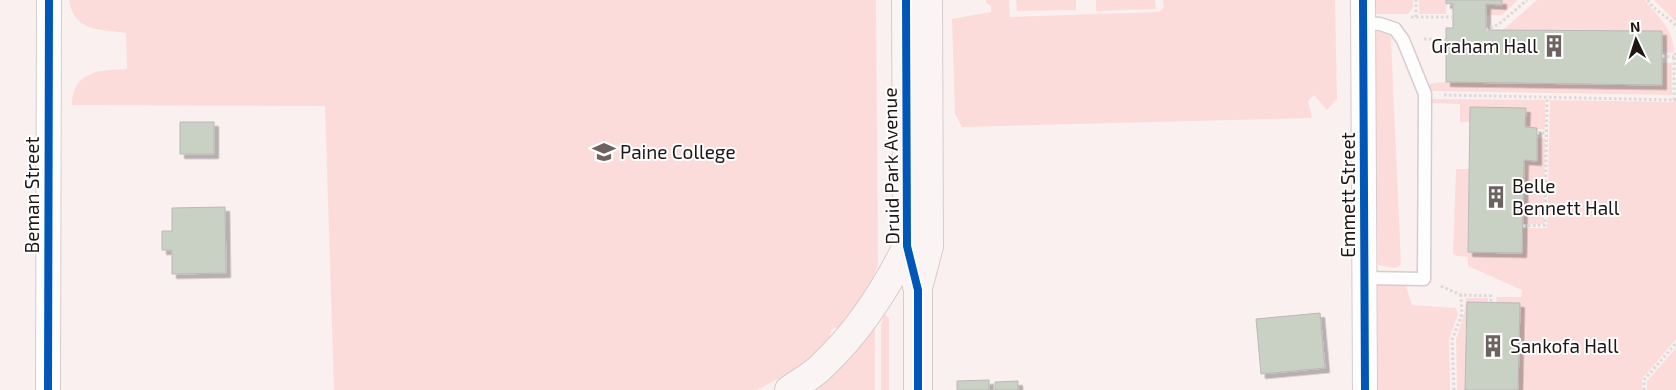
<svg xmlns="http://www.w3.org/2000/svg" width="1676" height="390" font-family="'Exo 2',sans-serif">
	<defs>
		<filter id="shadow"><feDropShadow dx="4.5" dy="4.5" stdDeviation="0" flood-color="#0004"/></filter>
	</defs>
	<rect width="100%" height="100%" fill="#faf0f0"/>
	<path fill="#fcdcda" d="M 69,0 L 876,0 L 878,264 L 870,286 L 840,330 L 835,328 L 831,330 L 829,341 L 795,370 L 757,390 L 334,390 L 325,106 L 72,105 C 72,71 100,70 127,69 L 126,33 C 102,29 74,33 69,0 Z
		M 986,0 L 1009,0 L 1010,17 L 1159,12 L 1164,7 L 1163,0 L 1335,0 L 1337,99 L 1327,110 L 1314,95 L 1308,101 L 1312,118 L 962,127 L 955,114 L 952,19 L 991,12 L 991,6 L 986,3 Z
		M 1016,0 L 1076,0 L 1076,10 L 1017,11 Z
		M 1096,0 L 1155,0 L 1156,9 L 1096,11 Z
		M 1373,0 L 1413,0 L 1413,8 L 1408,14 L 1373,14 Z
		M 1419,0 L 1446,0 L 1446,14 L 1419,14 Z
		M 1502,0 L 1518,0 L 1502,15 L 1486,15 L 1486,4 L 1502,5 Z
		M 1537,0 L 1645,0 C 1656,16 1676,29 1673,53 L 1662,52 L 1661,31 L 1503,30 Z
		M 1654,0 L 1676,0 L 1676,22 Z
		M 1373,32 L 1387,32 L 1391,37 L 1401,265 L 1395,268 L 1378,265 Z
		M 1662,63 L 1672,63 L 1672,95 L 1427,91 L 1427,84 L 1446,82 L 1662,85 Z
		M 1427,99 L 1545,100 L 1545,130 L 1525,127 L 1525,108 L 1471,107 L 1470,122 L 1460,122 L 1460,104 L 1431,103 Z
		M 1550,100 L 1676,102 L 1676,339 L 1642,379 L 1642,390 L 1518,390 L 1520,303 L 1497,303 L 1496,297 L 1521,297 L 1522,290 L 1468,266 L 1468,257 L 1457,256 L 1453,254 L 1456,169 L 1469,169 L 1468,252 L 1522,253 L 1523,228 L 1547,228 Z
		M 1537,138 L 1545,138 L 1544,224 L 1523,224 L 1524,160 L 1537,161 Z
		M 1377,285 L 1406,286 L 1412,305 L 1456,308 L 1458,314 L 1449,340 L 1450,390 L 1378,390 Z
		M 1466,298 L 1488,298 L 1488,302 L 1467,302 L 1465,390 L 1457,390 L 1456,339 L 1464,314 Z
		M 884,314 L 889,318 L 889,390 L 881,390 L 881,325 Z
		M 875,317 L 875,390 L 803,390 Z
		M 1676,348 L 1676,390 L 1647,390 L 1647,381 Z"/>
	<path fill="#c9d0c4" stroke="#bab9b6" filter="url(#shadow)" d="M 1446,0 L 1502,0 L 1502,5 L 1486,4 L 1486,30 L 1662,31 L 1662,85 L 1446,82 L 1446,28 L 1453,28 L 1453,3 L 1446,4 Z
		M 1470,107 L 1526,108 L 1525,127 L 1537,128 L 1537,161 L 1524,160 L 1522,253 L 1468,252 Z
		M 180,122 L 214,122 L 214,154 L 180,154 Z
		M 225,207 L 226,273 L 172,274 L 172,250 L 162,250 L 162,231 L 172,231 L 172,208 Z
		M 1467,302 L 1520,303 L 1518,390 L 1465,390 Z
		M 1320,313 L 1325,368 L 1261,374 L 1256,319 Z
		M 989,380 L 989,390 L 957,390 L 957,381 Z
		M 1018,381 L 1018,390 L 995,390 L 995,382 Z"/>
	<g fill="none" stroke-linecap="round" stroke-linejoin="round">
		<defs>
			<path id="lane" d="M 1363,23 L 1380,24 L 1395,29 L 1403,40 L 1425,94 L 1424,279 L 1364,278"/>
			<path id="street" d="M 1363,0 L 1365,390
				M 48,390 L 49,0"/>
			<path id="secondary" d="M 906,0 L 907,246 L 918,290 L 918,390
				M 918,288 L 929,246 L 928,0
				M 789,390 C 800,382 814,375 823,365 C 858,332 886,289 907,246"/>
		</defs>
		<use href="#lane" stroke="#d6cccc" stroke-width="15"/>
		<use href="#street" stroke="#d6cccc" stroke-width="26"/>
		<use href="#secondary" stroke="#d6cccc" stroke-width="30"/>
		<path stroke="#dcd9d9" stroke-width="3" stroke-dasharray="2.5 2.5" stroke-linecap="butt" d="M 1648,0 C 1653,10 1667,16 1676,26
			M 1411,17 L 1416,17 L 1416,0
			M 1416,17 L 1453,17
			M 1486,30 L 1499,24 L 1527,0
			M 1424,39 L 1445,40
			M 1662,56 L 1674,57
			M 1444,95 L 1676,100
			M 1674,100 L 1674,57 L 1676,52
			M 1537,133 L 1547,133
			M 1523,226 L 1545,225 L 1547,97
			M 1441,286 L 1461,295
			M 1454,390 L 1452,340 L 1462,314 L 1461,295 L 1491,296 L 1491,303
			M 1644,390 L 1644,380 L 1676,343"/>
		<use href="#lane" stroke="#fefdfd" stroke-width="12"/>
		<use href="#street" stroke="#fefdfd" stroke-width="24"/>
		<use href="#secondary" stroke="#faf5f4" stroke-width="28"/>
		<defs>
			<path id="cycleway" d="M 906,0 L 907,246 L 918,290 L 918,390
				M 1363,0 L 1365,390
				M 48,390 L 49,0"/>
		</defs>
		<use href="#cycleway" stroke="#fff" stroke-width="11"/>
		<use href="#cycleway" stroke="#0057b8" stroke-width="8"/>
	</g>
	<defs>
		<symbol id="building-bare" viewBox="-9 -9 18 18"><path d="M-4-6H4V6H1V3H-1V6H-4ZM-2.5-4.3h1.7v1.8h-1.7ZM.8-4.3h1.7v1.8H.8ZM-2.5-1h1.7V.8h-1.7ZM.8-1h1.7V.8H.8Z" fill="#6b6261" stroke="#fff" stroke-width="2.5" paint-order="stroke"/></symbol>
		<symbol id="university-bare" viewBox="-9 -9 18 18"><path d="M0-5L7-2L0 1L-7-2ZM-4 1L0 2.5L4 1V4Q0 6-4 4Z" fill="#6b6261" stroke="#fff" stroke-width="2.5" paint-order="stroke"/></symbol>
	</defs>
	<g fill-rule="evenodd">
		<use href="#building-bare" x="1538" y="30" width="32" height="32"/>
		<use href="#university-bare" x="588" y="136" width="32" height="32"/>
		<use href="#building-bare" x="1480" y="181" width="32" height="32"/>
		<use href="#building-bare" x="1477" y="330" width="32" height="32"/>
	</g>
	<g text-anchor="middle" stroke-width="4" stroke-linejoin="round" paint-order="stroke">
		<g font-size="19" fill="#1e1514" stroke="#fff" text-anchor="start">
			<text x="1538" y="53" text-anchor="end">Graham Hall</text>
			<text x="620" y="159">Paine College</text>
			<text x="1512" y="193">Belle<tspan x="1512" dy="22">Bennett Hall</tspan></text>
			<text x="1510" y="353">Sankofa Hall</text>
		</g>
		<g font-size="19" fill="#1e1514" stroke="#fff">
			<text transform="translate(891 166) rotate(-91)" y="7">Druid Park Avenue</text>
			<text transform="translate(32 195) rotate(-90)" y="7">Beman Street</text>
			<text transform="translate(1348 195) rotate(-90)" y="7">Emmett Street</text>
		</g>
	</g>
	<g transform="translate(1636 40) rotate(356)" stroke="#ffffff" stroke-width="4" paint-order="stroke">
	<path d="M0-4L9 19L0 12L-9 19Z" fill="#1e1514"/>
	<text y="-8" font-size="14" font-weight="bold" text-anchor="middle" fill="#1e1514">N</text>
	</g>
</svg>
